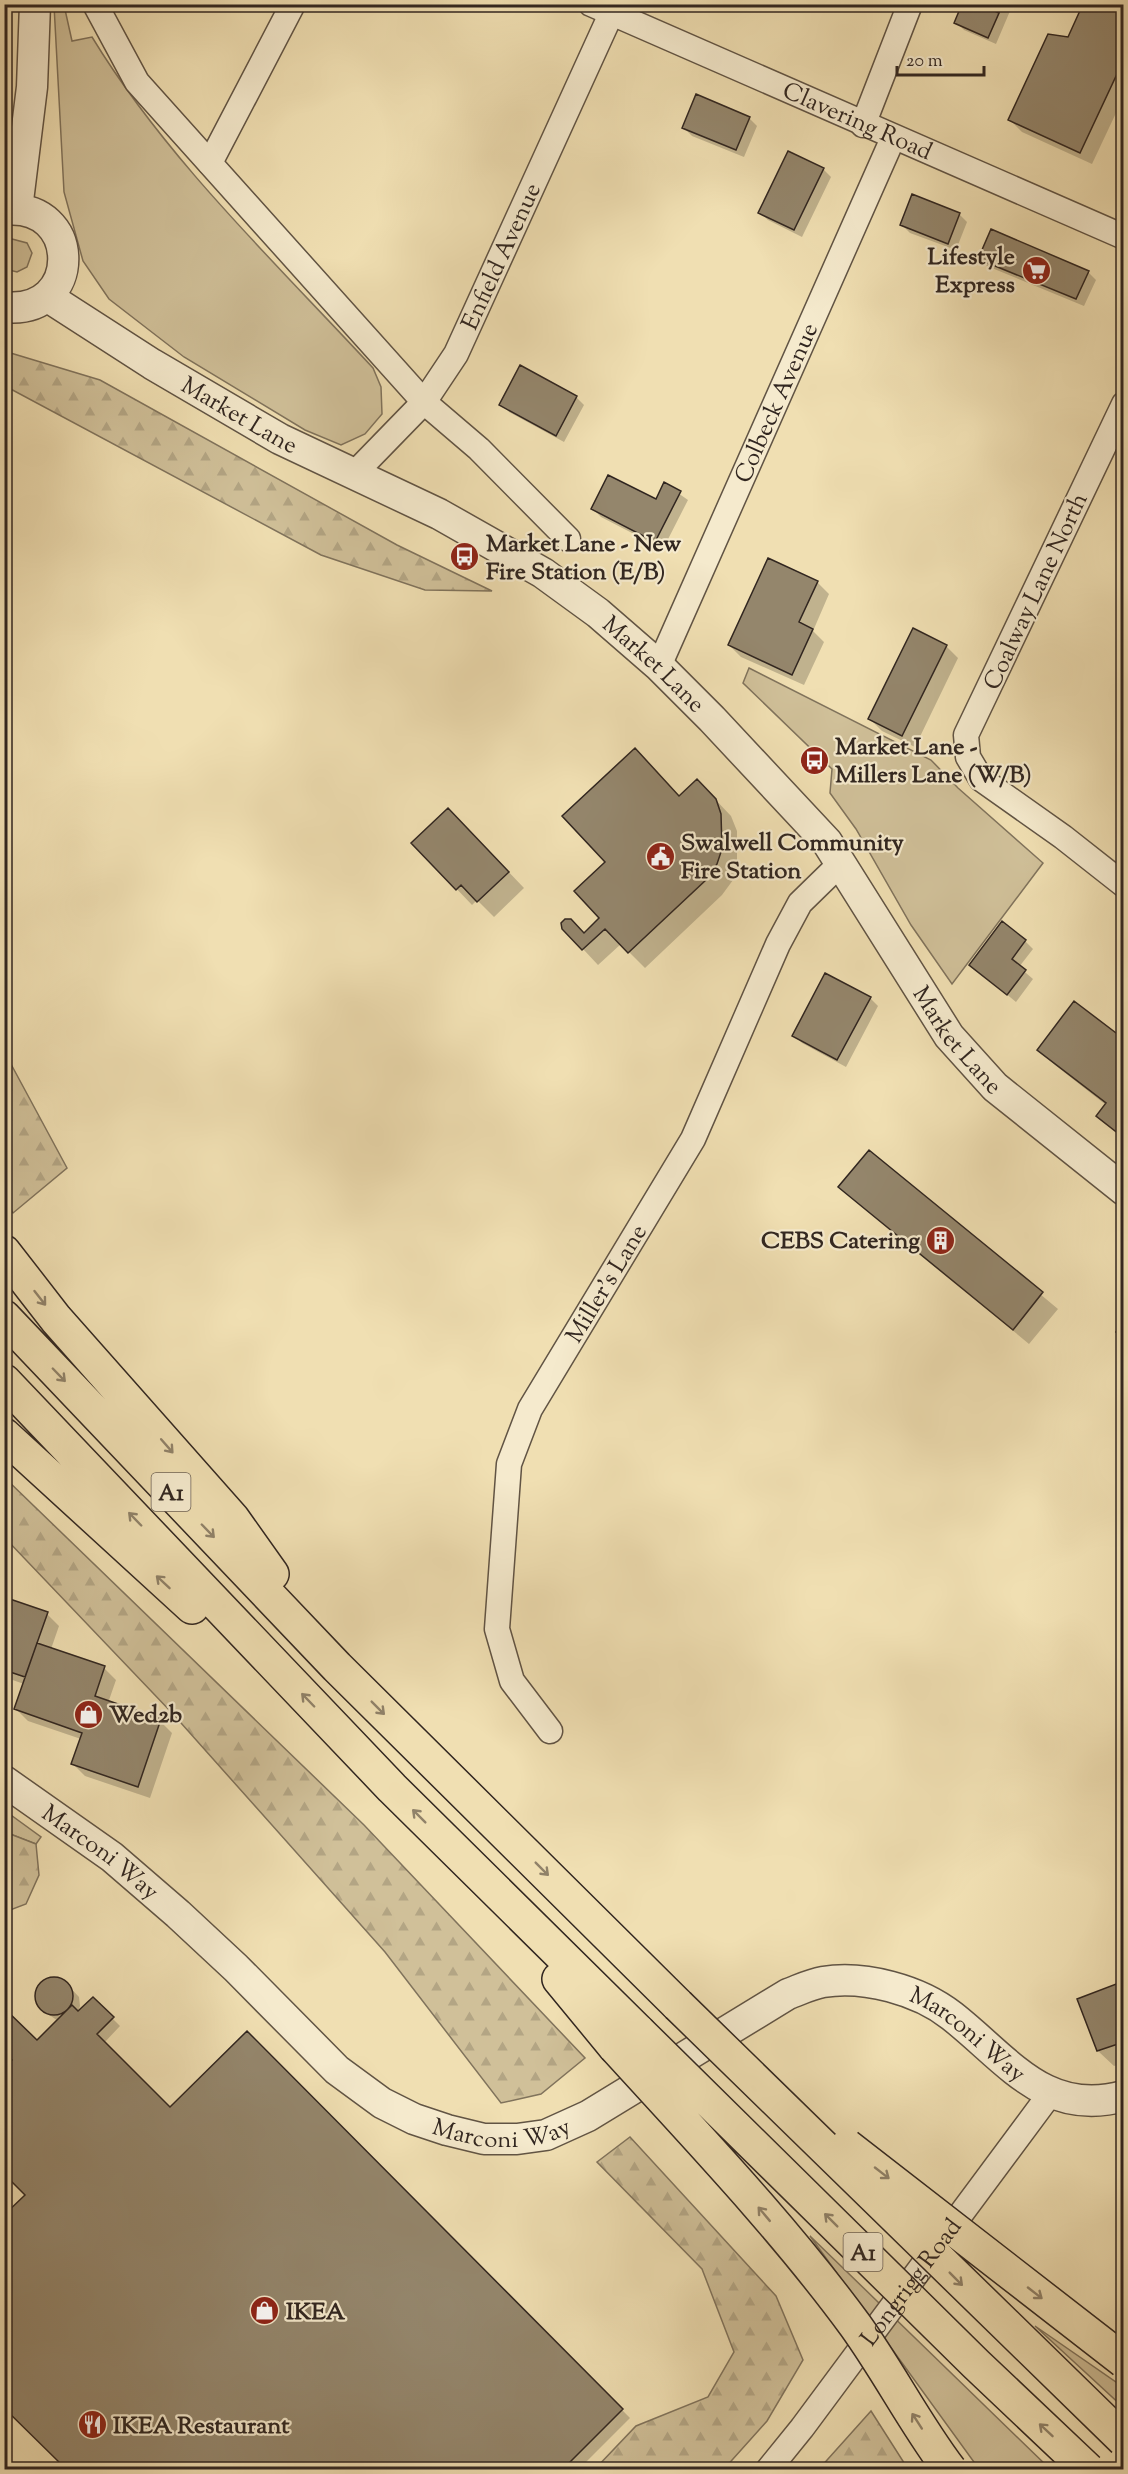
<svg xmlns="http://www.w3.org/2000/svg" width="1128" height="2474" font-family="'Sorts Mill Goudy',serif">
	<defs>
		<pattern id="forest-firs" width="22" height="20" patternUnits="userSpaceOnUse" patternTransform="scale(1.5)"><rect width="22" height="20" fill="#d0c099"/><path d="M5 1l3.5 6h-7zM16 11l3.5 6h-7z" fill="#b3a584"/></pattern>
	</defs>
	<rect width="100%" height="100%" fill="#f0dfb2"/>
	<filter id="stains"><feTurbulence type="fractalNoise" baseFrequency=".00333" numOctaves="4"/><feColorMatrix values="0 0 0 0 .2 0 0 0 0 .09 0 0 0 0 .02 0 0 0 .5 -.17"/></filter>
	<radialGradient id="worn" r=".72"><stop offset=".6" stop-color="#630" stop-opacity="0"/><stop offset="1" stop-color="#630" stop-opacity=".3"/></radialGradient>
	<path fill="#d0c099" stroke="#80735c" stroke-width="1.5" d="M 54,5 L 64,5 L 72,41 L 92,37 C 167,160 276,263 373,368 L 381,387 L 382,414 L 365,434 L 341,445 L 305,430 L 184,357 L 109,299 L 83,261 L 64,192 Z
		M 12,239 L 27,243 L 32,253 L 27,267 L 17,272 L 5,269 L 5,243 Z
		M 749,668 L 931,760 L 958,788 L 1043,863 L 952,984 L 911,925 L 856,829 L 830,793 L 832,769 L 743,683 Z
		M 4,1810 L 41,1837 L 36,1844 L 5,1832 Z
		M 810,2236 L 1050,2469 L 979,2469 Z
		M 1035,2326 L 1123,2387 L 1123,2407 Z"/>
	<path fill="url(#forest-firs)" stroke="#80735c" stroke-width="1.5" d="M 4,351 L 100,380 L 397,545 L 492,591 L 425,590 L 321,555 L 5,386 Z
		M 5,1053 L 67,1168 L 13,1213 L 5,1201 Z
		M 5,1478 L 364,1825 L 585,2058 L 541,2094 L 501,2103 L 385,1952 L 173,1714 L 5,1538 Z
		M 5,1832 L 36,1844 L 39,1875 L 26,1904 L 5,1912 Z
		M 630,2137 L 776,2296 L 803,2360 L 767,2421 L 724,2469 L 595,2469 L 636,2426 L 708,2397 L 734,2352 L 702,2269 L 597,2162 Z
		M 871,2411 L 908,2469 L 819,2469 Z"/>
	<path fill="#0003" d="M 963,4 L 1013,4 L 996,44 L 964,30 L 956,22 Z
		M 1124,13 L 1124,96 L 1092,164 L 1022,132 L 1010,120 L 1069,39 Z
		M 749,118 L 757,126 L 744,157 L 692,136 L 684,128 Z
		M 823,169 L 831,177 L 802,237 L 768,220 L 760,213 Z
		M 959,214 L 967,222 L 956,250 L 910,233 L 902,225 Z
		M 980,258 L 1088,272 L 1096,280 L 1084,306 L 987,266 Z
		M 576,397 L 584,405 L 564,442 L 509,412 L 501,404 Z
		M 665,484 L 688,500 L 663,549 L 601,517 L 593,509 L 656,501 Z
		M 769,560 L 817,582 L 829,594 L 813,631 L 824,642 L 804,685 L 741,657 L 729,645 Z
		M 946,646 L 958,658 L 915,747 L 882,731 L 870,719 Z
		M 712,796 L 731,816 L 737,831 L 737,865 L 733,880 L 722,895 L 645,968 L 621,944 L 598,965 L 583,949 L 584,934 L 601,918 L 679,797 Z
		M 464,825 L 524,888 L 494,917 L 477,900 L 472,905 L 413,843 Z
		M 1025,941 L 1033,949 L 1019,967 L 1033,979 L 1016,1002 L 971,965 Z
		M 870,998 L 878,1006 L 846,1067 L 802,1043 L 794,1035 Z
		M 1124,1041 L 1124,1139 L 1098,1116 L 1106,1105 L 1055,1065 L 1039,1049 Z
		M 869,1152 L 1058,1309 L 1029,1344 L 840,1187 Z
		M 4,1599 L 47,1614 L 59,1626 L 51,1649 L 104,1668 L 116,1680 L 108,1703 L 160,1721 L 172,1733 L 150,1798 L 85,1776 L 73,1764 L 81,1739 L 28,1721 L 16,1709 L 24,1684 L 4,1677 Z
		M 55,1978 L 64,1981 L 79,1997 L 80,2006 L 77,2014 L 93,1999 L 120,2026 L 104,2043 L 170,2109 L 247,2033 L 630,2418 L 578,2470 L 60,2470 L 64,2465 L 27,2195 L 37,2042 L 58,2021 L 44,2011 L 38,2004 L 36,1995 L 39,1986 L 46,1980 Z
		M 1124,1983 L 1124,2063 L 1114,2066 L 1098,2051 L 1079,1999 Z"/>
	<path fill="#94866c" stroke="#312620" stroke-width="1.5" d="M 962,4 L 980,4 L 999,13 L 988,38 L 954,23 Z
		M 980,4 L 1002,4 L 999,13 Z
		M 1083,4 L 1109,4 L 1124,11 L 1124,59 L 1080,153 L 1008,120 L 1048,34 L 1068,37 Z
		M 696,94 L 750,117 L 736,150 L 682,128 Z
		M 788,151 L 824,168 L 794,230 L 758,213 Z
		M 912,194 L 960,213 L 948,244 L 900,225 Z
		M 991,229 L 1089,271 L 1076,299 L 978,259 Z
		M 520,365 L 577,396 L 556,436 L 499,405 Z
		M 608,475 L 656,499 L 664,482 L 681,491 L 655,542 L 591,509 Z
		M 768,558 L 818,581 L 799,622 L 813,629 L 792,675 L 728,645 Z
		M 913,628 L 947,645 L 902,736 L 868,719 Z
		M 635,748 L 679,796 L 697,779 L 716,799 L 721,814 L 722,849 L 717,864 L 707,879 L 628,953 L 605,929 L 582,950 L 562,929 L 561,923 L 565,919 L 571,919 L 584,933 L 599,918 L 574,891 L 605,862 L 562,816 Z
		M 448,808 L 509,872 L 477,902 L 461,885 L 456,890 L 411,843 Z
		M 1002,921 L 1026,940 L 1012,959 L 1026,970 L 1007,995 L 969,965 Z
		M 825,973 L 871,997 L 837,1060 L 792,1036 Z
		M 1074,1001 L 1124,1039 L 1124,1138 L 1096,1116 L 1106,1103 L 1037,1050 Z
		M 869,1150 L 1043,1292 L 1013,1330 L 838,1187 Z
		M 1124,1318 L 1124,1337 L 1116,1332 Z
		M 4,1597 L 48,1612 L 25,1677 L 4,1670 Z
		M 37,1643 L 105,1666 L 95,1696 L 161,1719 L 138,1787 L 71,1764 L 82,1733 L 14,1709 Z
		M35 1996a19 19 0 1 1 38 0a19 19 0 1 1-38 0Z
		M 1124,1981 L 1124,2042 L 1097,2051 L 1077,1999 Z
		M 93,1997 L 114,2017 L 97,2034 L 170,2107 L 247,2031 L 623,2409 L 562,2470 L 58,2470 L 62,2465 L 4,2408 L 4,2215 L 25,2195 L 4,2174 L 4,2067 L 12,2060 L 4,2052 L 4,2008 L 37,2040 L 72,2005 L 78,2011 Z"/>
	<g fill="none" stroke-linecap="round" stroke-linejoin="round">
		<defs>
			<g id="minor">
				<path d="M 95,4 L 137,82 L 424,402 L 479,449 L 568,539"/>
				<path id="s1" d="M 591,4 L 1124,237"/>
				<path d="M 863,125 L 910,4"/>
				<path d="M 210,163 L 293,4"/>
				<path d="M 1124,404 L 966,735 L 968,757 L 981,779 L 1063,837 L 1124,885"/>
				<path id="s2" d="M 353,475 L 424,402 L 456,354 L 611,14"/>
				<path id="s3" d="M 659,666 L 893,138"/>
				<path id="s4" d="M 550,1731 L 512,1681 L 497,1629 L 509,1464 L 530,1409 L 693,1139 L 778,944 L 800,903 L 842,862"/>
				<path id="s5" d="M 768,2470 L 802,2428 L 1050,2094"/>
			</g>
			<g id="tertiary">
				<path d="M 17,209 L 32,87 L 35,4"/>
				<path d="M 4,210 C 82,201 84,316 4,307"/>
				<path id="s6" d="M 48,297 L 152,364 L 280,439 L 439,514 L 543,573 L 598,613 L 659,666 L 712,719 L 827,842 L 949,1036 L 995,1087 L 1124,1190"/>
				<path id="s7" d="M 4,1781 L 112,1857 L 178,1914 L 236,1968 L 337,2070 L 382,2103 L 414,2119 L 447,2130 L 484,2139 L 517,2139 L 546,2135 L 588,2116 L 788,1994 C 799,1990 811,1984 823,1982 C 864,1975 919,1990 952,2016 C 1007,2059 1045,2118 1124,2096"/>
			</g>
			<path id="trunk" d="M 4,1252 L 56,1319 L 233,1519 L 272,1574
				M 4,1317 L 337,1667 L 678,2005
				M 4,1381 L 392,1788 L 639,2032
				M 4,1435 L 192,1607
				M 559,1979 L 615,2047"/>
		</defs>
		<use href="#minor" stroke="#615444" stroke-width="27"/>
		<use href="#tertiary" stroke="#615444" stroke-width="33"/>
		<use href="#trunk" stroke="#312620" stroke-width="36"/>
		<use href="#minor" stroke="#f5eacd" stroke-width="24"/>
		<use href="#tertiary" stroke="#f5eacd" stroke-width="30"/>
		<use href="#trunk" stroke="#f0dfb2" stroke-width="33"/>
		<defs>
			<path id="trunk-bridge" d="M 678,2005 L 1124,2440
				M 639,2032 L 976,2364 L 1088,2470
				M 615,2047 C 697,2137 783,2227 855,2325 C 889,2372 915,2424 950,2470
				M 847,2146 L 1124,2361"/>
		</defs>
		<use href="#trunk-bridge" stroke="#312620" stroke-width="36" stroke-linecap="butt"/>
		<use href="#trunk-bridge" stroke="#f0dfb2" stroke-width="33"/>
	</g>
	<defs><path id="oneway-shaft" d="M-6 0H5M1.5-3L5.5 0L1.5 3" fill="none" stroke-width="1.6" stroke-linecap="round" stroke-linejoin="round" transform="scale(1.5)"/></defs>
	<g stroke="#908269">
		<use href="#oneway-shaft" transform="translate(40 1298) rotate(52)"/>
		<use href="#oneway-shaft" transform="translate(59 1375) rotate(46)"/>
		<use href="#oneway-shaft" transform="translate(167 1446) rotate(49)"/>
		<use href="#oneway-shaft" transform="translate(135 1519) rotate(-134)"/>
		<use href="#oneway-shaft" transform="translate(208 1531) rotate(46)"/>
		<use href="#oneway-shaft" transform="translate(163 1582) rotate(-137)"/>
		<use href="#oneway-shaft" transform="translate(308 1700) rotate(-134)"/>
		<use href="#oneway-shaft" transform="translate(378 1708) rotate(45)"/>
		<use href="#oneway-shaft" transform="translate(419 1816) rotate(-135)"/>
		<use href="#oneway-shaft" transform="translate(542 1869) rotate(45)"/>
		<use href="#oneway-shaft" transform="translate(882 2173) rotate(38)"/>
		<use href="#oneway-shaft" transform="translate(764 2214) rotate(-130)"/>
		<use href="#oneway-shaft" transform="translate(831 2220) rotate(-135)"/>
		<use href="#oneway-shaft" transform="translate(956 2279) rotate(45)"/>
		<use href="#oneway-shaft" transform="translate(1035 2293) rotate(38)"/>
		<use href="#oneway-shaft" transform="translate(917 2421) rotate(-123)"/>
		<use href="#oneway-shaft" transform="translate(1046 2430) rotate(-137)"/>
	</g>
	<defs>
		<symbol id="supermarket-disc" viewBox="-11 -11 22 22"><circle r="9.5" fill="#8f2418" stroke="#f5eacd"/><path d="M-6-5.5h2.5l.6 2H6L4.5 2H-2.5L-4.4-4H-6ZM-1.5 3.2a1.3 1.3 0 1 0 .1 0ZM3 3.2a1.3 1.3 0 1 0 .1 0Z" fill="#fff"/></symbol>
		<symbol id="bus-disc" viewBox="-11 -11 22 22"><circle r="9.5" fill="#8f2418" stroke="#f5eacd"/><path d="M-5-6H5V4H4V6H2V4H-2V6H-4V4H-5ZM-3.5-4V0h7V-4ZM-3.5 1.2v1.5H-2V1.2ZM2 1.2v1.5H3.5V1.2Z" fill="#fff"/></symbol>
		<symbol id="civic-disc" viewBox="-11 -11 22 22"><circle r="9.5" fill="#8f2418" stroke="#f5eacd"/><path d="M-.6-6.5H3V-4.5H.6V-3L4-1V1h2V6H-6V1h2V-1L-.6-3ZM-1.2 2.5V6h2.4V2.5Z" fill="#fff"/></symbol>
		<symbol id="building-disc" viewBox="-11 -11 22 22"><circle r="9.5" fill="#8f2418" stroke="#f5eacd"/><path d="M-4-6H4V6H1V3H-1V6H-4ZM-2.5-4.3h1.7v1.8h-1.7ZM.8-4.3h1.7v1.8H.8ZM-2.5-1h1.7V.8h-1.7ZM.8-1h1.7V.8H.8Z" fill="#fff"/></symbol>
		<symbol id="shop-disc" viewBox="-11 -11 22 22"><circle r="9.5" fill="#8f2418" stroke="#f5eacd"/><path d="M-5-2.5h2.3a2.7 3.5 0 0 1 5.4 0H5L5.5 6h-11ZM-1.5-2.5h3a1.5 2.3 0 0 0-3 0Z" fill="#fff"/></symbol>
		<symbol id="restaurant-disc" viewBox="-11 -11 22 22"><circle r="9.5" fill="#8f2418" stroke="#f5eacd"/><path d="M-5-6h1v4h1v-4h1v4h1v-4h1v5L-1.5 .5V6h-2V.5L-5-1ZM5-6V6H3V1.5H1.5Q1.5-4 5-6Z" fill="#fff"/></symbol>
	</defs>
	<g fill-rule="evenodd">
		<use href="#supermarket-disc" x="1020" y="254" width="33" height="33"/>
		<use href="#bus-disc" x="448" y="540" width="33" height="33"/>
		<use href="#bus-disc" x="798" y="744" width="33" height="33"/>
		<use href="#civic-disc" x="644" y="840" width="33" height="33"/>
		<use href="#building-disc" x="924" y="1224" width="33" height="33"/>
		<use href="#shop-disc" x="72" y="1698" width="33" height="33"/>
		<use href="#shop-disc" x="248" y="2294" width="33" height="33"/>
		<use href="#restaurant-disc" x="76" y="2408" width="33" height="33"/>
	</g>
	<g text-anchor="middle" stroke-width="4.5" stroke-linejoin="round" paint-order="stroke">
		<g fill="#f5eacd" stroke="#6c6154" stroke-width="1.5">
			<rect x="151.5" y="1473" width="39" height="38" rx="4.5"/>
			<rect x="843.5" y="2233" width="39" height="38" rx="4.5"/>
		</g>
		<g font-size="22" font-weight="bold" fill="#312620">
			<text x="171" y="1500">A1</text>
			<text x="863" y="2260">A1</text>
		</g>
		<g font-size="24" fill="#312620" stroke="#f5eacd">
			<text dy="8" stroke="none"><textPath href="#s1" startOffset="291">Clavering Road</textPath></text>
			<text dy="8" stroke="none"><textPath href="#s2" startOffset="267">Enfield Avenue</textPath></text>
			<text dy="8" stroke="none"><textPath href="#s3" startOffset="288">Colbeck Avenue</textPath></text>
			<text dy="8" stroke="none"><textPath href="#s6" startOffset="225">Market Lane</textPath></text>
			<text transform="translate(1035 591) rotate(-65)" y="8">Coalway Lane North</text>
			<text dy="8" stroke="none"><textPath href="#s6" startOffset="711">Market Lane</textPath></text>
			<text dy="8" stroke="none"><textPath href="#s6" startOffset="1197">Market Lane</textPath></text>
			<text dy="8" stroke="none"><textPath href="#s4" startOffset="488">Miller's Lane</textPath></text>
			<text dy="8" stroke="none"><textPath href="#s7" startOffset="120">Marconi Way</textPath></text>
			<text dy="8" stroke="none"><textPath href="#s7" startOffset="1146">Marconi Way</textPath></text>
			<text dy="8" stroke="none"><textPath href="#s7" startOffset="624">Marconi Way</textPath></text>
			<text dy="8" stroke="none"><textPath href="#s5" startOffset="236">Longrigg Road</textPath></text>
		</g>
		<g font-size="24" font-weight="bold" fill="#312620" stroke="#f5eacd" text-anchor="start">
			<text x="1015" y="264" text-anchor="end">Lifestyle<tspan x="1015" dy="28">Express</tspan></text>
			<text x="486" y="551">Market Lane - New<tspan x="486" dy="28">Fire Station (E/B)</tspan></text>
			<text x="835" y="754">Market Lane -<tspan x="835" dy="28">Millers Lane (W/B)</tspan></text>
			<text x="681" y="850">Swalwell Community<tspan x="681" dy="28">Fire Station</tspan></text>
			<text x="920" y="1248" text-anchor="end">CEBS Catering</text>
			<text x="109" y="1722">Wed2b</text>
			<text x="286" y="2319">IKEA</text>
			<text x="113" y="2433">IKEA Restaurant</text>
		</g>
	</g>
	<rect width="1128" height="2474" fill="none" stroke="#f0dfb2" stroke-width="24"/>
	<rect x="6" y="6" width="1116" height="2462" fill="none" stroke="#312620" stroke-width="3"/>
	<rect x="12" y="12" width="1104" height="2450" fill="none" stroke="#312620" stroke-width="1.5"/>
	<path d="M897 66v9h87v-9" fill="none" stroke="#312620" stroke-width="3"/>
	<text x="906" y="66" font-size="18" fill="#312620" stroke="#f5eacd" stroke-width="4.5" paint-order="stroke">20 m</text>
	<rect width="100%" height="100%" filter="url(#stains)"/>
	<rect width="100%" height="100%" fill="url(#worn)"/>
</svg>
